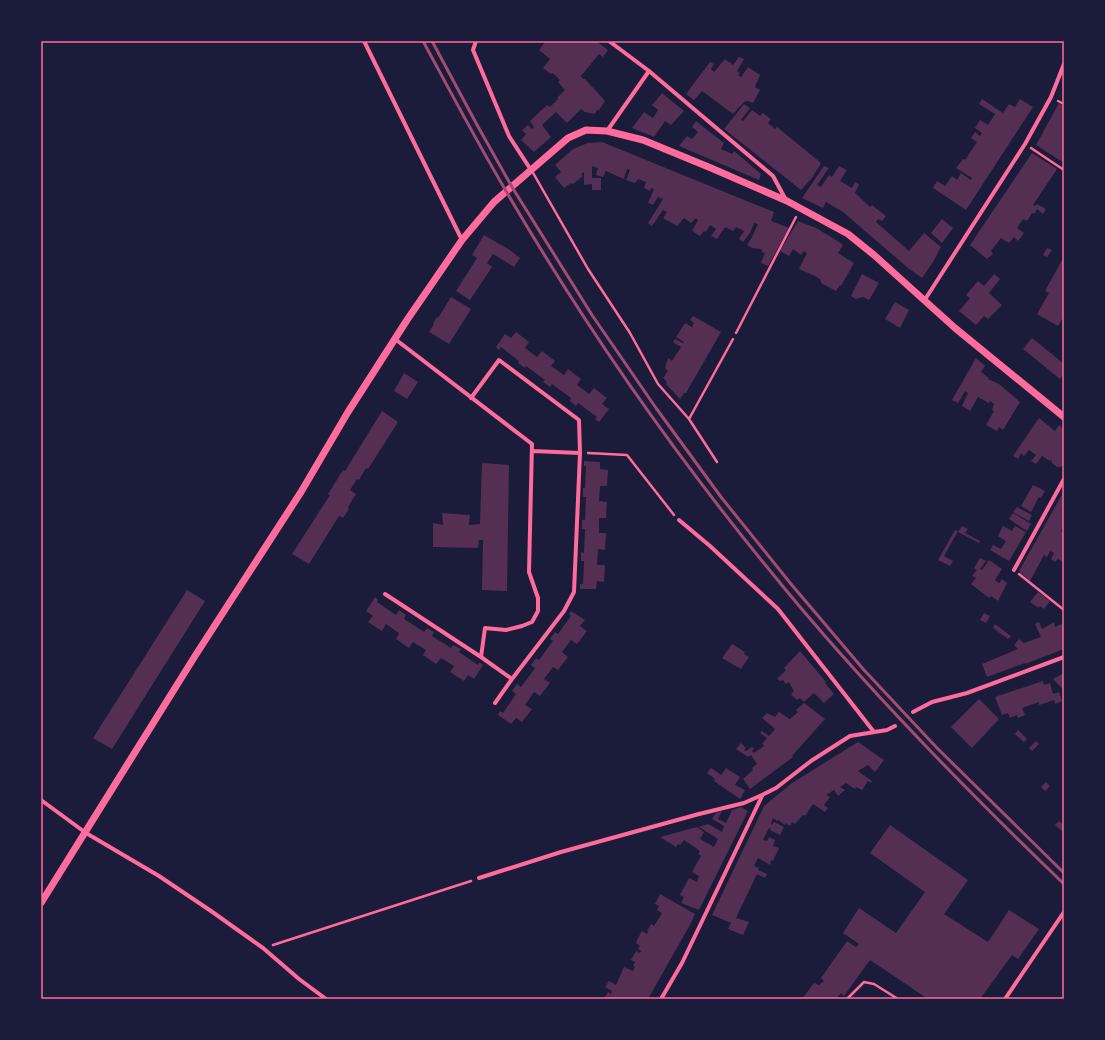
<svg xmlns="http://www.w3.org/2000/svg" width="1105" height="1040" font-family="'Roboto Serif',serif">
	<rect width="100%" height="100%" fill="#1b1b3a"/>
	<path fill="#542f53" d="M 546,41 L 596,41 L 608,50 L 603,57 L 599,54 L 581,76 L 583,79 L 585,79 L 605,101 L 599,110 L 597,110 L 595,114 L 585,112 L 581,109 L 567,123 L 556,112 L 542,125 L 551,137 L 534,152 L 521,140 L 526,134 L 522,130 L 528,125 L 532,129 L 534,127 L 530,121 L 547,105 L 550,107 L 558,99 L 557,98 L 565,90 L 558,82 L 560,80 L 553,73 L 551,74 L 543,68 L 550,59 L 539,50 Z
		M 739,57 L 744,59 L 737,71 L 740,73 L 738,75 L 741,77 L 748,67 L 760,75 L 755,87 L 760,90 L 753,103 L 748,101 L 744,102 L 733,114 L 702,91 L 694,100 L 686,94 L 710,62 L 714,64 L 711,69 L 714,72 L 725,59 L 733,65 Z
		M 662,93 L 684,111 L 671,125 L 665,121 L 654,137 L 632,128 L 644,112 L 653,118 L 658,110 L 652,105 Z
		M 982,99 L 1003,113 L 1009,104 L 1015,107 L 1020,99 L 1033,107 L 966,210 L 933,188 L 937,181 L 945,186 L 952,176 L 957,180 L 961,173 L 971,180 L 972,178 L 956,168 L 963,159 L 965,160 L 977,142 L 971,138 L 975,132 L 980,136 L 982,133 L 975,128 L 980,120 L 988,125 L 995,114 L 979,104 Z
		M 1059,103 L 1064,107 L 1063,120 L 1064,120 L 1064,163 L 1036,145 Z
		M 744,104 L 750,108 L 741,120 L 743,121 L 752,110 L 760,116 L 763,113 L 771,119 L 768,123 L 775,129 L 777,127 L 821,163 L 812,178 L 801,190 L 724,129 Z
		M 696,121 L 724,143 L 721,149 L 732,154 L 734,151 L 761,174 L 759,180 L 679,146 L 687,136 L 692,139 L 698,132 L 692,127 Z
		M 602,142 L 774,212 L 771,221 L 789,228 L 768,266 L 761,263 L 765,253 L 763,253 L 761,249 L 752,248 L 747,245 L 752,237 L 758,224 L 754,223 L 750,233 L 743,242 L 739,239 L 744,231 L 736,227 L 733,231 L 725,227 L 717,239 L 711,236 L 716,229 L 710,225 L 706,232 L 704,231 L 700,236 L 692,231 L 698,220 L 696,218 L 691,223 L 684,218 L 677,226 L 663,218 L 667,212 L 663,210 L 652,226 L 648,223 L 663,199 L 658,197 L 653,205 L 648,203 L 654,189 L 651,188 L 650,191 L 644,188 L 646,182 L 638,179 L 635,183 L 626,180 L 630,170 L 627,169 L 624,179 L 606,171 L 603,177 L 596,175 L 598,168 L 592,166 L 592,178 L 601,178 L 601,190 L 592,190 L 592,184 L 584,185 L 584,172 L 581,174 L 583,176 L 573,184 L 571,183 L 564,188 L 555,177 L 561,172 L 555,165 L 573,149 L 588,143 Z
		M 1032,153 L 1057,169 L 1033,205 L 1035,206 L 1037,204 L 1046,209 L 1043,214 L 1037,209 L 1034,214 L 1032,213 L 1027,221 L 1023,219 L 1017,228 L 1024,233 L 1018,241 L 1014,237 L 1009,243 L 1001,238 L 991,251 L 993,254 L 987,259 L 970,245 Z
		M 824,166 L 829,168 L 817,185 L 821,187 L 829,175 L 832,177 L 839,166 L 847,170 L 840,181 L 852,188 L 855,182 L 859,184 L 855,193 L 870,207 L 872,205 L 886,216 L 882,221 L 878,219 L 876,222 L 909,251 L 924,233 L 941,247 L 933,262 L 922,278 L 908,268 L 843,212 L 826,202 L 823,208 L 802,198 Z
		M 942,219 L 953,228 L 942,243 L 931,233 Z
		M 798,221 L 816,228 L 836,240 L 843,245 L 838,253 L 854,263 L 841,286 L 840,285 L 836,291 L 821,283 L 821,280 L 815,276 L 799,269 L 807,253 L 804,251 L 801,255 L 793,249 L 789,256 L 780,251 Z
		M 484,235 L 510,250 L 520,258 L 514,267 L 493,254 L 487,263 L 492,267 L 470,300 L 456,291 L 477,258 L 472,255 Z
		M 1047,248 L 1052,250 L 1047,257 L 1043,255 Z
		M 1062,260 L 1064,261 L 1064,316 L 1058,326 L 1037,314 L 1049,293 L 1045,291 Z
		M 862,274 L 879,283 L 869,300 L 863,297 L 856,299 L 851,296 Z
		M 994,274 L 1000,279 L 989,293 L 1002,305 L 988,319 L 984,316 L 976,325 L 959,311 L 970,298 L 966,295 L 978,281 L 984,286 Z
		M 451,297 L 471,309 L 449,344 L 429,332 L 434,324 L 433,323 L 437,317 L 438,318 Z
		M 895,302 L 909,310 L 900,328 L 885,319 Z
		M 693,316 L 721,332 L 686,393 L 684,393 L 680,399 L 666,384 L 667,382 L 663,378 L 668,371 L 665,368 L 668,358 L 672,361 L 681,347 L 673,342 L 675,339 L 683,343 L 684,342 L 676,337 L 685,323 L 692,327 L 694,323 L 690,320 Z
		M 516,332 L 529,342 L 525,348 L 537,357 L 542,351 L 555,361 L 551,366 L 564,375 L 568,369 L 581,379 L 577,385 L 589,394 L 594,388 L 607,398 L 602,404 L 609,409 L 599,422 L 595,419 L 597,417 L 578,403 L 576,406 L 570,401 L 571,398 L 552,384 L 550,387 L 543,382 L 545,380 L 526,366 L 525,368 L 522,366 L 518,363 L 519,361 L 501,347 L 499,350 L 496,347 L 505,334 L 511,338 Z
		M 1032,338 L 1064,364 L 1064,374 L 1060,379 L 1023,349 Z
		M 976,358 L 985,366 L 981,372 L 989,378 L 988,379 L 999,384 L 1020,402 L 1003,430 L 999,427 L 997,431 L 986,425 L 994,411 L 992,410 L 994,404 L 990,401 L 989,403 L 978,397 L 970,411 L 962,406 L 968,393 L 965,391 L 958,403 L 952,400 Z
		M 404,373 L 418,382 L 407,399 L 394,391 Z
		M 382,411 L 398,422 L 368,469 L 366,468 L 359,480 L 357,479 L 350,490 L 356,494 L 348,507 L 349,509 L 343,518 L 339,516 L 309,564 L 292,554 L 330,495 L 328,494 L 330,491 L 343,470 L 345,471 Z
		M 1039,418 L 1055,431 L 1059,425 L 1064,429 L 1064,463 L 1061,467 L 1057,467 L 1052,463 L 1051,459 L 1050,461 L 1042,456 L 1036,464 L 1031,461 L 1036,455 L 1029,450 L 1024,456 L 1021,453 L 1018,459 L 1013,456 Z
		M 584,461 L 600,462 L 600,469 L 608,470 L 607,486 L 600,486 L 599,501 L 607,502 L 606,518 L 599,518 L 599,533 L 606,533 L 605,550 L 598,549 L 597,565 L 605,565 L 604,582 L 597,581 L 596,589 L 580,589 L 580,584 L 583,584 L 584,561 L 581,561 L 581,552 L 584,553 L 585,529 L 582,529 L 582,520 L 585,520 L 586,497 L 583,497 L 583,488 L 585,488 L 586,466 L 584,466 Z
		M 482,463 L 509,465 L 507,591 L 482,590 L 483,540 L 479,540 L 478,548 L 433,547 L 433,523 L 443,525 L 442,513 L 470,515 L 469,525 L 480,524 Z
		M 1033,485 L 1045,491 L 1041,498 L 1039,497 L 1031,512 L 1021,506 Z
		M 1064,491 L 1064,526 L 1061,531 L 1064,533 L 1064,560 L 1063,562 L 1058,559 L 1055,562 L 1051,559 L 1054,553 L 1050,551 L 1047,557 L 1044,555 L 1030,581 L 1019,571 Z
		M 1017,507 L 1032,515 L 1029,521 L 1013,512 Z
		M 1013,513 L 1031,524 L 1027,531 L 1009,519 Z
		M 962,526 L 968,529 L 965,533 L 980,541 L 979,543 L 958,532 Z
		M 1003,526 L 1012,531 L 1015,526 L 1026,532 L 1009,561 L 990,550 L 993,545 L 1001,549 L 1006,541 L 998,536 Z
		M 955,530 L 958,531 L 944,556 L 953,561 L 950,566 L 938,560 Z
		M 980,558 L 986,561 L 980,569 L 982,570 L 989,560 L 1002,569 L 995,580 L 999,583 L 1002,579 L 1007,583 L 998,601 L 991,596 L 989,598 L 971,584 L 976,578 L 972,576 L 977,570 L 974,568 Z
		M 187,590 L 205,601 L 112,749 L 93,738 Z
		M 1038,592 L 1050,601 L 1044,609 L 1040,606 L 1039,608 L 1030,602 Z
		M 375,597 L 378,600 L 377,602 L 396,615 L 399,610 L 406,615 L 404,619 L 424,632 L 427,628 L 434,632 L 432,636 L 451,648 L 453,645 L 461,649 L 459,652 L 478,665 L 479,662 L 483,665 L 474,679 L 468,675 L 464,681 L 450,672 L 454,666 L 441,658 L 436,664 L 423,655 L 426,650 L 413,642 L 409,648 L 396,639 L 399,633 L 386,624 L 382,631 L 368,622 L 373,616 L 366,611 Z
		M 571,611 L 585,620 L 580,626 L 587,631 L 577,644 L 571,640 L 562,652 L 568,657 L 558,670 L 553,667 L 544,679 L 550,683 L 540,696 L 534,692 L 525,705 L 532,709 L 522,722 L 516,718 L 511,724 L 498,715 L 500,711 L 503,713 L 516,694 L 512,691 L 517,684 L 521,687 L 535,668 L 531,665 L 536,658 L 539,660 L 553,641 L 550,639 L 555,632 L 558,634 L 571,616 L 569,614 Z
		M 984,613 L 990,616 L 986,623 L 980,620 Z
		M 1039,622 L 1042,629 L 1054,622 L 1055,627 L 1064,623 L 1064,649 L 1025,664 L 1025,663 L 987,677 L 982,664 L 1018,649 L 1014,645 L 1019,639 L 1024,643 L 1041,637 L 1035,624 Z
		M 995,624 L 1011,636 L 1008,639 L 993,628 Z
		M 732,644 L 745,652 L 744,654 L 749,657 L 741,669 L 722,658 Z
		M 800,651 L 826,682 L 825,683 L 834,694 L 824,703 L 814,693 L 804,702 L 800,698 L 797,700 L 791,694 L 794,691 L 789,682 L 786,684 L 783,680 L 780,681 L 777,679 L 786,670 L 784,668 Z
		M 1064,673 L 1064,690 L 1053,679 Z
		M 1043,681 L 1044,685 L 1050,683 L 1053,694 L 1059,692 L 1062,701 L 1055,704 L 1054,700 L 1039,705 L 1039,702 L 1022,708 L 1025,715 L 1018,718 L 1017,715 L 1010,718 L 1008,713 L 1002,715 L 995,697 Z
		M 979,699 L 999,719 L 972,748 L 951,727 Z
		M 804,703 L 825,719 L 792,756 L 793,757 L 750,789 L 743,779 L 753,770 L 752,768 L 757,764 L 751,755 L 748,757 L 736,749 L 741,743 L 746,748 L 744,750 L 746,751 L 752,747 L 754,749 L 752,751 L 754,753 L 764,746 L 762,744 L 767,738 L 760,733 L 762,731 L 769,736 L 775,729 L 762,718 L 767,713 L 775,717 L 779,712 L 790,719 L 798,712 L 796,710 Z
		M 1018,730 L 1027,739 L 1024,742 L 1015,734 Z
		M 1036,741 L 1039,744 L 1032,751 L 1029,748 Z
		M 858,742 L 884,760 L 875,772 L 868,765 L 858,771 L 872,781 L 871,783 L 868,781 L 862,790 L 856,787 L 855,789 L 846,783 L 840,787 L 845,790 L 838,796 L 834,790 L 826,795 L 830,797 L 824,805 L 828,808 L 825,812 L 813,804 L 805,816 L 803,815 L 795,824 L 792,822 L 790,826 L 786,823 L 785,825 L 778,820 L 777,821 L 773,818 L 771,824 L 772,825 L 774,822 L 784,827 L 780,835 L 770,830 L 771,829 L 769,828 L 763,840 L 767,841 L 769,837 L 775,840 L 773,846 L 779,848 L 773,861 L 771,860 L 770,865 L 758,858 L 754,866 L 759,868 L 758,870 L 767,874 L 765,878 L 757,874 L 736,918 L 749,922 L 743,935 L 728,929 L 731,923 L 712,915 L 764,806 L 792,783 Z
		M 711,768 L 721,775 L 726,768 L 740,777 L 735,785 L 745,790 L 740,799 L 714,781 L 715,779 L 707,773 Z
		M 1046,782 L 1050,786 L 1045,791 L 1041,787 Z
		M 741,807 L 748,811 L 699,910 L 681,903 L 684,897 L 680,895 L 689,878 L 697,882 L 699,876 L 692,872 L 701,856 L 698,854 L 700,851 L 684,840 L 680,845 L 678,844 L 676,847 L 660,837 L 697,827 L 704,832 L 700,839 L 714,847 L 718,839 L 699,827 L 708,824 L 722,832 L 724,826 L 712,819 L 716,813 L 722,811 L 718,819 L 726,823 L 732,810 Z
		M 1059,821 L 1064,825 L 1064,829 L 1062,831 L 1055,825 Z
		M 890,825 L 968,880 L 944,914 L 988,942 L 1009,910 L 1039,929 L 1018,959 L 1012,955 L 980,999 L 928,999 L 870,960 L 844,996 L 841,993 L 836,999 L 802,999 L 814,983 L 819,985 L 824,981 L 821,978 L 847,941 L 856,947 L 859,944 L 843,933 L 859,908 L 896,933 L 925,892 L 870,853 Z
		M 660,894 L 695,914 L 691,923 L 648,999 L 604,999 L 608,992 L 611,994 L 612,991 L 605,987 L 609,981 L 616,985 L 624,967 L 633,971 L 635,967 L 633,966 L 635,962 L 631,960 L 636,951 L 640,953 L 641,951 L 638,949 L 640,946 L 636,943 L 637,940 L 642,931 L 647,934 L 648,932 L 647,931 L 651,924 L 654,926 L 662,913 L 657,910 L 659,906 L 655,904 Z"/>
	<g fill="none" stroke-linecap="round" stroke-linejoin="round">
		<path stroke="#ff6b9d" stroke-width="2.5" d="M 1058,101 L 1064,104
			M 1031,148 L 1064,170
			M 736,333 L 796,217
			M 588,453 L 627,455 L 674,515
			M 1019,574 L 1064,610
			M 273,945 L 471,881"/>
		<path stroke="#ff6b9d" stroke-width="2.5" d="M 532,171 L 588,269 L 630,333 L 658,384 L 689,419 L 717,462
			M 689,419 L 733,339
			M 847,999 L 864,982 L 874,984 L 898,999"/>
		<path stroke="#ff6b9d" stroke-width="4" d="M 364,41 L 462,240
			M 476,41 L 473,50 L 509,136 L 531,170
			M 609,41 L 649,71 L 773,176 L 786,200
			M 607,131 L 649,71
			M 924,301 L 1025,144 L 1051,97 L 1064,64
			M 395,339 L 532,444 L 529,572 L 538,598 L 538,611 L 532,622 L 522,626 L 506,630 L 485,628 L 481,657 L 512,679 L 564,611 L 574,592 L 580,453 L 579,420 L 499,360 L 471,398
			M 532,451 L 580,453
			M 679,520 L 710,546 L 778,609 L 874,732
			M 1014,570 L 1064,479
			M 385,594 L 481,657
			M 495,703 L 512,679
			M 913,712 L 932,702 L 967,693 L 1064,657
			M 41,800 L 86,833 L 159,876 L 211,911 L 263,948 L 299,979 L 326,999
			M 479,878 L 561,852 L 699,814 L 744,803 L 762,795 L 776,788 L 811,761 L 850,736 L 887,730 L 895,726
			M 661,999 L 682,963 L 762,796
			M 1005,999 L 1064,912"/>
		<path stroke="#ff6b9d" stroke-width="7" d="M 41,903 L 195,656 L 301,492 L 348,412 L 407,320 L 462,240 L 494,202 L 568,138 L 586,130 L 607,131 L 643,140 L 711,168 L 787,201 L 848,234 L 874,255 L 955,328 L 1064,417"/>
		<path stroke="#a44b75" stroke-width="3" d="M 423,41 C 450,91 477,142 506,191 C 587,330 682,465 785,589 C 871,693 966,790 1064,884
			M 432,41 L 476,123 L 512,187 L 592,315 L 656,408 L 721,497 L 791,584 L 864,670 L 937,748 L 1064,873"/>
	</g>
	<rect width="1105" height="1040" fill="none" stroke="#1b1b3a" stroke-width="84"/>
	<rect x="42" y="42" width="1021" height="956" fill="none" stroke="#ff6b9d" stroke-width="1.5"/>
</svg>
